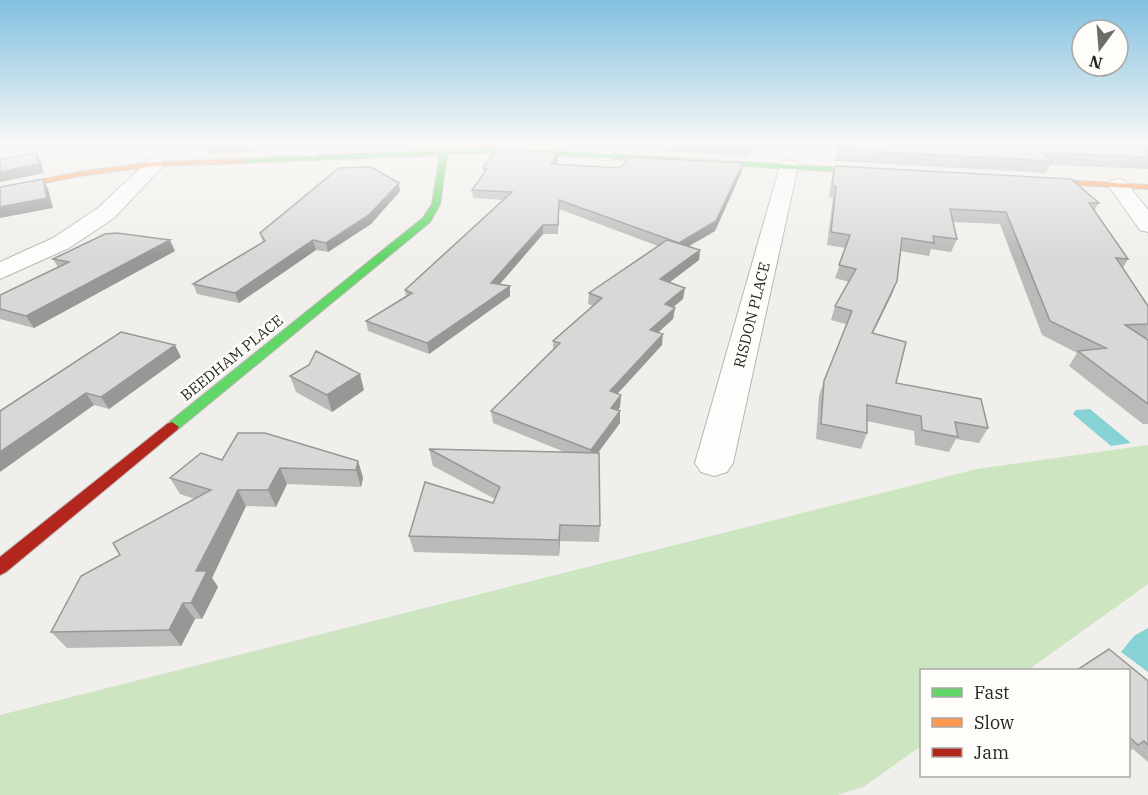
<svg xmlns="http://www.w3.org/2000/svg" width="1148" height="795" font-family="'IBM Plex Serif',serif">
	<rect width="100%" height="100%" fill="#f1efec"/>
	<path fill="#cde5c1" d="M 1148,445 L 1148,584 L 1028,670 L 922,670 L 921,746 L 865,786 L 838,795 L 0,795 L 0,715 L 977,469 Z"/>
	<path fill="#86d2d4" d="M 1090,409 L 1131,443 L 1111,446 L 1073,414 L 1076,410 Z
		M 1148,628 L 1148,672 L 1121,652 L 1134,636 Z"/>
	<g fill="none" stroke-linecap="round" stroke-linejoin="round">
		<defs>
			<path id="street" d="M 303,145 L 320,145 L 315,160 L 303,160 L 300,156 Z
				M 600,145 L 618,145 L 613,160 L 601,160 L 598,156 Z
				M 155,158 L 161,160 L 164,164 L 161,168 L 114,218 L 69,248 L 0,279 L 0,262 L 53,238 L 98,208 L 149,160 Z
				M 789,160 L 796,162 L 798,166 L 733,463 L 727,472 L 714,476 L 701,472 L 695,463 L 780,166 L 782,162 Z
				M 1118,179 L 1125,181 L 1148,210 L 1148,232 L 1140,230 L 1108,185 L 1111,181 Z"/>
			<path id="fast" d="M 498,148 L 880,170 L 884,172 L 880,174 L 498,152 L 447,154 L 440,204 L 430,222 L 177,430 L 167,430 L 165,427 L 167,424 L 423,218 L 432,204 L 440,155 L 240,163 L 237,163 L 237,159 Z"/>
			<path id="slow" d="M 240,159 L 243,159 L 243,163 L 155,166 L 79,176 L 0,192 L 0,188 L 79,172 L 155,162 Z
				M 1027,178 L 1148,185 L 1148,189 L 1030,182 L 1027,182 Z"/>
			<path id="jam" d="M 172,422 L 179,427 L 177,430 L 6,572 L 0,575 L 0,557 L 167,424 Z"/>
		</defs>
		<use href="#street" stroke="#b8b6b4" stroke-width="2"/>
		<use href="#fast" stroke="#b8b6b4" stroke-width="2"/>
		<use href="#slow" stroke="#b8b6b4" stroke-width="2"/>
		<use href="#jam" stroke="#b8b6b4" stroke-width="2"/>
		<use href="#street" fill="#fdfdfc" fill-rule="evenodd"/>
		<use href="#fast" fill="#63d668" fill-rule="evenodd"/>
		<use href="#slow" fill="#ff974d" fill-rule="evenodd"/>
		<use href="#jam" fill="#b3261e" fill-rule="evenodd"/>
	</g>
	<path fill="#bbbab8" d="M 206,145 L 269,145 L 264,151 L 209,154 Z
		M 640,145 L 753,145 L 748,156 L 640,150 Z
		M 837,145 L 1148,145 L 1148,169 L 1050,165 L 1046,173 L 835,161 Z
		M 558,161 L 556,164 L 620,168 L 742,171 L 715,231 L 689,246 L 700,250 L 699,260 L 669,283 L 683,299 L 673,307 L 675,308 L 673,319 L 658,332 L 662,345 L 617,394 L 621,395 L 620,407 L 618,411 L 620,411 L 620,423 L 598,453 L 600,526 L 599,542 L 560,541 L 559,556 L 414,552 L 409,536 L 493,503 L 495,499 L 433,466 L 429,449 L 567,453 L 493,423 L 491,411 L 553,350 L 553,341 L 593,306 L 588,304 L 589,293 L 658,246 L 559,209 L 558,234 L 543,234 L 500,284 L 510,296 L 429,354 L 368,331 L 366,321 L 406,296 L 405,290 L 503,200 L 473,198 L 472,190 L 484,173 L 483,168 Z
		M 835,166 L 1099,203 L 1094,211 L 1128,259 L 1123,268 L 1148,306 L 1148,338 L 1144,338 L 1148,340 L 1148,424 L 1143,424 L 1069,366 L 1077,353 L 1042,335 L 1000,224 L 953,222 L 957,239 L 951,252 L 931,249 L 929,256 L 900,251 L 892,294 L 873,333 L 896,383 L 988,428 L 979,443 L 956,439 L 949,452 L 915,445 L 914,431 L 867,421 L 867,433 L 861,449 L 816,439 L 819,396 L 824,381 L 846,324 L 831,320 L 835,306 L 849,282 L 835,278 L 846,248 L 827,245 L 833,198 L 829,197 L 832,177 Z
		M 400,191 L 371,224 L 328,252 L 316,250 L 239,303 L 197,294 L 193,284 L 263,242 L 260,233 Z
		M 175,251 L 34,328 L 0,319 L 0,295 L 58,267 L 53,259 Z
		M 181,357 L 109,409 L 94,405 L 0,411 Z
		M 290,376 L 364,390 L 332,412 L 296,392 Z
		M 222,460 L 358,461 L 363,478 L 361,487 L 287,484 L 276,507 L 246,506 L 212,578 L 218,587 L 202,619 L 195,619 L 181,646 L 67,648 L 51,632 L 120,555 L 195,499 L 180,494 L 170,478 Z
		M 1128,670 L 1148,681 L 1148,762 L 1133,749 L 1128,752 Z"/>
	<path fill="#999796" d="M 263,145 L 269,145 L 264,151 Z
		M 750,145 L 753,145 L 748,156 Z
		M 36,153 L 41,162 L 44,173 L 0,182 L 0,172 Z
		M 557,153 L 558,161 L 551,172 L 551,164 Z
		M 743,163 L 742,171 L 715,231 L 677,253 L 678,243 Z
		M 43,179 L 48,189 L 53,208 L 0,218 L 0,207 Z
		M 399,183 L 400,191 L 371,224 L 328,252 L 326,243 Z
		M 543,225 L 543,234 L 492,293 L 491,283 Z
		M 170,240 L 175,251 L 34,328 L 26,316 Z
		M 313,240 L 316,250 L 239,303 L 235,293 Z
		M 700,250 L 699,260 L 659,290 L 660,279 Z
		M 897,281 L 892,294 L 866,347 L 872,333 Z
		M 510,286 L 510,296 L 429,354 L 427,343 Z
		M 685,288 L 683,299 L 664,315 L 665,304 Z
		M 675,308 L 673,319 L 649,341 L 650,330 Z
		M 663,334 L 662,345 L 609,403 L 610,391 Z
		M 175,345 L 181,357 L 109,409 L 101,397 Z
		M 360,374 L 364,390 L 332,412 L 327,395 Z
		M 86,393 L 94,405 L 0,472 L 0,452 Z
		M 621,395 L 620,407 L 611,420 L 611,408 Z
		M 620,411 L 620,423 L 591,462 L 591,450 Z
		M 358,461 L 363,478 L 361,487 L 356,470 Z
		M 280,468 L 287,484 L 276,507 L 268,490 Z
		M 238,490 L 246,506 L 212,578 L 218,587 L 202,619 L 191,603 L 196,571 Z
		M 560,525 L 560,541 L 559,556 L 559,540 Z
		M 183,603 L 195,619 L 181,646 L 169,630 Z"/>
	<path fill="#dad8d6" stroke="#999796" stroke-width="1.5" d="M 838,145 L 1148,145 L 1148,157 L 1042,153 L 1052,161 L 838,150 Z
		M 496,149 L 557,153 L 551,164 L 620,168 L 629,157 L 743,163 L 716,221 L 679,243 L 559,200 L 558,225 L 543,225 L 491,283 L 510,286 L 427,343 L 366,321 L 412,293 L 405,290 L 512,192 L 472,190 L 487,169 L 483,168 Z
		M 36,153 L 39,164 L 0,172 L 0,159 Z
		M 835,166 L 1071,179 L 1099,203 L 1089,203 L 1128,259 L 1116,258 L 1148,306 L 1148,324 L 1125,325 L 1148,340 L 1148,404 L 1078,351 L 1106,348 L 1050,321 L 1006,212 L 950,209 L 957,239 L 933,236 L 934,243 L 902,238 L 897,281 L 872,333 L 906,342 L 896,383 L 981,399 L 988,428 L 955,422 L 958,437 L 922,430 L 921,416 L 867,405 L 867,433 L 821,424 L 824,381 L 852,311 L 835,306 L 856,269 L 839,265 L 850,235 L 831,232 L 836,187 L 832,185 Z
		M 371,167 L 399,183 L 369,215 L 326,243 L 313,240 L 235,293 L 193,284 L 265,241 L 260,233 L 339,168 Z
		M 43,179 L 47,198 L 0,207 L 0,187 Z
		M 117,233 L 170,240 L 26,316 L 0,309 L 0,295 L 69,262 L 53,259 L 105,234 Z
		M 667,240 L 700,250 L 660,279 L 685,288 L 665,304 L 675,308 L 650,330 L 663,334 L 610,391 L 621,395 L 611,408 L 620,411 L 591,450 L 491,411 L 560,343 L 553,341 L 602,298 L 589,293 Z
		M 121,332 L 175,345 L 101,397 L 86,393 L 0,452 L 0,411 Z
		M 316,351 L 360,374 L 327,395 L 290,376 L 309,365 Z
		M 238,433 L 265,433 L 358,461 L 356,470 L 280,468 L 268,490 L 238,490 L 196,571 L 207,571 L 191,603 L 183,603 L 169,630 L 51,632 L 81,576 L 120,555 L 113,543 L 211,490 L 170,478 L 201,453 L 222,460 Z
		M 429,449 L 599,453 L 600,526 L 560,525 L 559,540 L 409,536 L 425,482 L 493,503 L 500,487 Z
		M 1109,649 L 1148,681 L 1148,745 L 1144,741 L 1138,745 L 1128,736 L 1128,670 L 1077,670 Z"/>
	<linearGradient id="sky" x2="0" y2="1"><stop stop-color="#81c0e0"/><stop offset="0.56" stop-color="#f9f8f6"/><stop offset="1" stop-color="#f9f8f6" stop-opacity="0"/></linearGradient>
	<rect width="1148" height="257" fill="url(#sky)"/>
	<g text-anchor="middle" stroke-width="5" stroke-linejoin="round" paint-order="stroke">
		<g font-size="15" fill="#282625" stroke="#fffdfa">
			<text transform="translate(752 315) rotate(-76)" y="5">RISDON PLACE</text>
			<text transform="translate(232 358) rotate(-39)" y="5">BEEDHAM PLACE</text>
		</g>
	</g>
	<rect x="920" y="669" width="210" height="108" fill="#fffdfa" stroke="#a9a7a5" stroke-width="1.5"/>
	<rect x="932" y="688" width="30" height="9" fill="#63d668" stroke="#a9a7a5" stroke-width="1.5"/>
	<text x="974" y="699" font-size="18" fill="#282625">Fast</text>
	<rect x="932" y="718" width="30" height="9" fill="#ff974d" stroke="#a9a7a5" stroke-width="1.5"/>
	<text x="974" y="729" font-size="18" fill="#282625">Slow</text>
	<rect x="932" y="748" width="30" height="9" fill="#b3261e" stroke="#a9a7a5" stroke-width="1.5"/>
	<text x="974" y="759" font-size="18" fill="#282625">Jam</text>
	<g transform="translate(1100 48) rotate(196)"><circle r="28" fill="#fffdfa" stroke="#a9a7a5" stroke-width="1.5"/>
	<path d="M0-4.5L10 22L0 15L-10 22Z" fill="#6e6c6b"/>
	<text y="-9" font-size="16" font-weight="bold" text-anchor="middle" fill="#282625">N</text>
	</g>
</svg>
